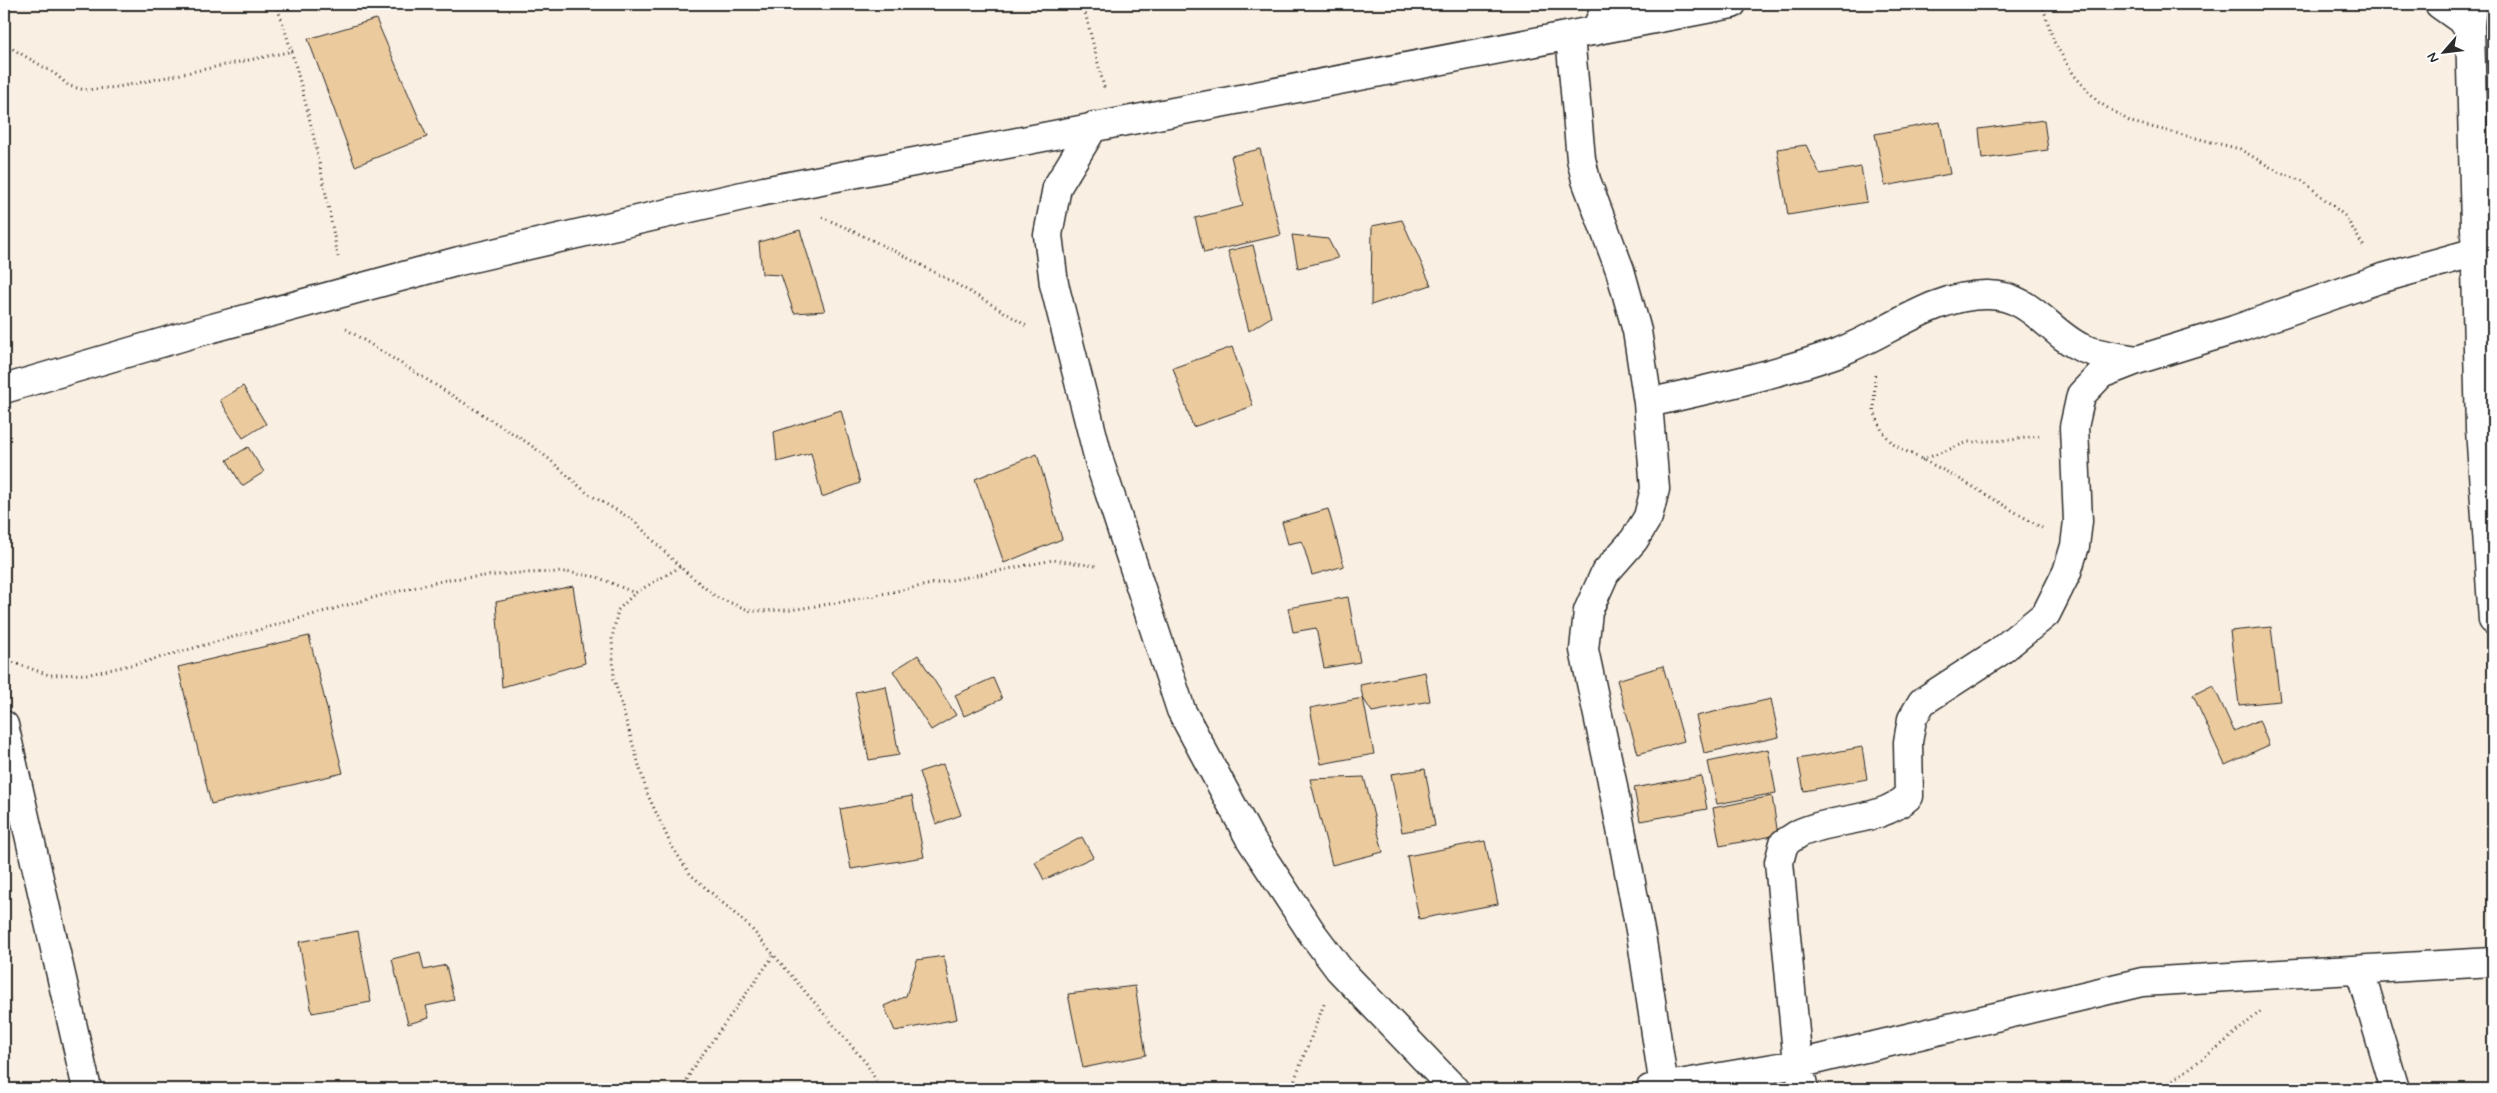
<svg xmlns="http://www.w3.org/2000/svg" width="2497" height="1093" font-family="Mynerve,sans-serif">
	<rect width="100%" height="100%" fill="#f9efe2"/>
	<filter id="ink" filterUnits="userSpaceOnUse"><feTurbulence type="fractalNoise" baseFrequency=".02" numOctaves="2"/><feDisplacementMap in="SourceGraphic" scale="10" xChannelSelector="R" yChannelSelector="G"/><feConvolveMatrix kernelMatrix="1 2 1 2 8 2 1 2 1" color-interpolation-filters="sRGB"/></filter>
	<g filter="url(#ink)">
		<path fill="#ebca9d" stroke="#2b2b2b" d="M 376,19 L 427,137 L 355,166 L 308,39 Z
			M 2044,120 L 2048,150 L 1982,159 L 1979,129 Z
			M 1940,122 L 1950,174 L 1885,186 L 1875,134 Z
			M 1806,145 L 1820,174 L 1861,167 L 1867,202 L 1788,215 L 1777,149 Z
			M 1260,149 L 1281,235 L 1204,253 L 1195,218 L 1243,206 L 1231,156 Z
			M 1402,220 L 1431,285 L 1371,305 L 1372,226 Z
			M 800,230 L 825,311 L 794,313 L 781,275 L 762,274 L 759,242 Z
			M 1292,235 L 1328,239 L 1338,258 L 1298,268 Z
			M 1253,245 L 1271,317 L 1249,331 L 1228,251 Z
			M 1232,347 L 1253,406 L 1193,427 L 1173,368 Z
			M 243,386 L 266,424 L 243,438 L 220,400 Z
			M 841,410 L 860,483 L 822,497 L 811,453 L 777,462 L 774,432 Z
			M 248,447 L 264,472 L 242,486 L 227,460 Z
			M 1037,454 L 1062,539 L 1004,563 L 975,479 Z
			M 1328,509 L 1344,566 L 1312,575 L 1302,541 L 1288,544 L 1282,522 Z
			M 573,586 L 585,663 L 502,687 L 496,602 Z
			M 1348,597 L 1360,662 L 1324,668 L 1316,628 L 1293,632 L 1288,608 Z
			M 2271,627 L 2280,701 L 2239,705 L 2230,631 Z
			M 309,636 L 343,773 L 211,804 L 178,667 Z
			M 918,655 L 956,715 L 931,730 L 893,671 Z
			M 1663,666 L 1684,741 L 1638,754 L 1617,680 Z
			M 1425,672 L 1430,701 L 1372,712 L 1363,698 L 1360,685 Z
			M 993,678 L 1002,699 L 964,716 L 955,695 Z
			M 2213,685 L 2234,731 L 2259,720 L 2269,745 L 2225,765 L 2193,695 Z
			M 886,686 L 899,755 L 869,760 L 855,692 Z
			M 1363,698 L 1374,754 L 1321,764 L 1310,708 Z
			M 1771,699 L 1779,737 L 1704,753 L 1696,716 Z
			M 1862,747 L 1867,779 L 1804,791 L 1798,759 Z
			M 1768,749 L 1776,793 L 1717,804 L 1708,762 Z
			M 943,764 L 961,815 L 936,824 L 919,772 Z
			M 1425,769 L 1435,826 L 1402,832 L 1391,774 Z
			M 1701,776 L 1707,809 L 1640,821 L 1634,788 Z
			M 1364,777 L 1383,852 L 1332,865 L 1310,779 Z
			M 912,796 L 924,857 L 851,869 L 840,809 Z
			M 1772,796 L 1778,835 L 1720,846 L 1713,808 Z
			M 1082,837 L 1093,857 L 1044,880 L 1035,862 Z
			M 1485,841 L 1498,904 L 1419,919 L 1407,856 Z
			M 358,931 L 371,1002 L 312,1013 L 299,942 Z
			M 420,952 L 424,970 L 446,965 L 454,1000 L 426,1006 L 429,1018 L 408,1024 L 392,959 Z
			M 944,956 L 957,1019 L 895,1031 L 884,1006 L 906,996 L 917,960 Z
			M 1135,986 L 1146,1055 L 1083,1068 L 1068,994 Z"/>
		<g fill="none" stroke-linecap="round" stroke-linejoin="round">
			<defs>
				<path id="street" d="M 2439,4 L 2470,26
					M 1595,31 L 1608,4
					M 1570,36 L 1581,159 L 1586,180 L 1620,270 L 1637,331 L 1648,403 L 1655,489 L 1648,517 L 1634,540 L 1605,573 L 1588,611 L 1584,650 L 1611,776 L 1642,941 L 1664,1087
					M 1094,126 L 1057,187 L 1048,235 L 1054,284 L 1100,464 L 1181,710 L 1249,837 L 1312,933 L 1339,969 L 1454,1089
					M 4,389 L 198,332 L 459,261 L 764,191 L 1732,4
					M 1648,403 C 1711,389 1773,375 1834,354 C 1885,336 1932,294 1988,295 C 2031,295 2049,333 2082,348 C 2099,355 2119,357 2137,360
					M 4,725 L 87,1089
					M 2360,971 L 2395,1089
					M 1650,1089 L 1798,1064 L 2142,982 L 2493,962
					M 1804,1089 L 1798,1064 L 1779,862 L 1784,843 C 1789,840 1795,836 1800,833 C 1835,817 1880,823 1909,796 L 1908,742 L 1912,719 L 1922,702 L 1999,652 L 2046,614 L 2067,572 L 2075,546 L 2078,521 L 2074,427 L 2081,395 L 2101,374 L 2137,360 L 2234,330 L 2379,279 L 2476,252"/>
				<path id="highway" d="M 2472,4 L 2470,26 L 2480,429 L 2493,620"/>
			</defs>
			<use href="#street" stroke="#2b2b2b" stroke-width="31"/>
			<use href="#highway" stroke="#2b2b2b" stroke-width="31"/>
			<path stroke="#2b2b2b" stroke-width="3" stroke-dasharray="1 4" stroke-linecap="butt" d="M 276,4 C 305,86 322,172 338,257
				M 1083,4 L 1105,91
				M 2042,4 L 2054,42 L 2074,75 L 2098,102 L 2131,122 L 2240,149 L 2280,173 L 2303,181 L 2345,216 L 2364,247
				M 4,44 L 54,73 L 69,86 L 85,90 L 118,87 L 293,51
				M 822,217 C 894,249 962,285 1028,327
				M 346,329 L 528,443 L 549,459 L 587,493 L 633,520 L 680,567 L 716,597 L 751,611 L 790,610 L 836,603 L 1053,560 L 1096,566
				M 1875,375 L 1874,411 L 1882,431 L 1894,445 L 1953,475 L 2042,528
				M 1922,460 L 1968,442 L 2010,440 L 2039,436
				M 680,567 L 635,593 L 618,610 L 612,638 L 614,679 L 647,793 L 671,845 L 690,874 L 750,927 L 866,1063 L 881,1089
				M 4,659 L 49,675 L 90,674 L 144,662 L 383,595 L 450,579 L 520,573 L 566,572 L 597,577 L 635,593
				M 683,1089 L 692,1069 L 774,955
				M 1291,1089 L 1324,1004
				M 2161,1089 L 2221,1045 L 2261,1011"/>
			<use href="#street" stroke="#fff" stroke-width="28"/>
			<use href="#highway" stroke="#fff" stroke-width="28"/>
		</g>
	</g>
	<rect width="2497" height="1093" fill="none" stroke="#fff" stroke-width="20"/>
	<rect x="10" y="10" width="2477" height="1073" fill="none" stroke="#2b2b2b" stroke-width="2" filter="url(#ink)"/>
	<g transform="translate(2444 52) rotate(242)" stroke="#ffffff" stroke-width="4" paint-order="stroke">
	<path d="M0-4L9 19L0 12L-9 19Z" fill="#2b2b2b"/>
	<text y="-8" font-size="14" font-weight="bold" text-anchor="middle" fill="#2b2b2b">N</text>
	</g>
</svg>
